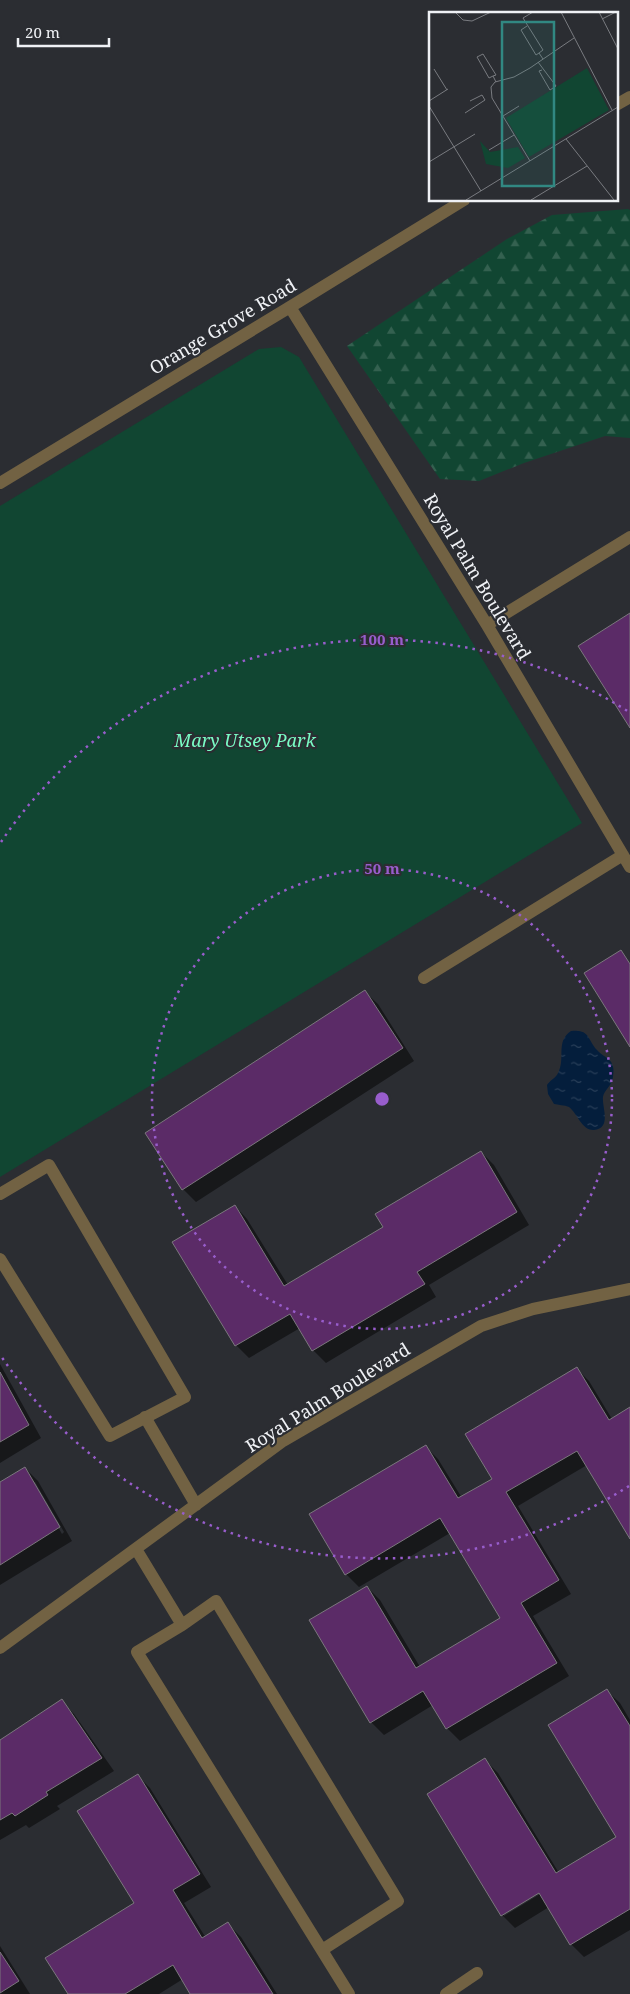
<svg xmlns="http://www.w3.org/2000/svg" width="630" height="1994" font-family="'Noto Serif',serif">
	<defs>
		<pattern id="forest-firs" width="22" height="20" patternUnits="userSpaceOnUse" patternTransform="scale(1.25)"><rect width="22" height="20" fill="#114632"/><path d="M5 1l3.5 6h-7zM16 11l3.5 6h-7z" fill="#346150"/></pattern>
		<pattern id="water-ripples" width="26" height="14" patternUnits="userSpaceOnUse" patternTransform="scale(1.25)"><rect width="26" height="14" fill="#041e3c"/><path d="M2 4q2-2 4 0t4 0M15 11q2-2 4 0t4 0" fill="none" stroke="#293f59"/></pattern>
	</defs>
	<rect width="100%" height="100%" fill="#2b2d32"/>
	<path fill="#114632" d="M 281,347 L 299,357 L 582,823 L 0,1177 L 0,506 L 259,349 Z"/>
	<path fill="url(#forest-firs)" d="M 628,209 L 630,210 L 630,438 L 605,436 L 524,463 L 479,481 L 440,479 L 347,346 L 507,239 L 552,215 Z"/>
	<path fill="url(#water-ripples)" d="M 571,1031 C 590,1029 587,1039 597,1050 C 606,1060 616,1058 613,1077 C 612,1086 604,1090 603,1097 C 602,1108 612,1128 594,1130 C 582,1131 577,1113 569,1107 C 564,1105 558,1105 554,1104 L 548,1094 L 547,1085 C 550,1080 556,1078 558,1073 C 566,1058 555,1042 571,1031 Z"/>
	<path fill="#0007" fill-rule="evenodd" d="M 365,992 L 378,1004 L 414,1061 L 196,1202 L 183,1189 L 146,1133 Z
		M 481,1152 L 494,1165 L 529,1225 L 429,1285 L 436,1297 L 326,1363 L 313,1350 L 300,1328 L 249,1358 L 236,1345 L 235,1206 L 247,1219 L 288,1285 L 385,1227 Z
		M 0,1364 L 41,1438 L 0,1463 Z
		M 577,1369 L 589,1381 L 612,1419 L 630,1409 L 630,1536 L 587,1465 L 518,1506 L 571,1594 L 533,1616 L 569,1676 L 460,1741 L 447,1728 L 433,1705 L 384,1735 L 371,1722 L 367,1587 L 380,1600 L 420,1667 L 502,1619 L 450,1533 L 359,1587 L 346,1574 L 426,1447 L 438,1459 L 462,1498 L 493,1479 Z
		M 25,1468 L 38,1481 L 72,1541 L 0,1585 L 0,1484 ZM 33,1482 L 35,1482 L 64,1532 L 62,1534 Z
		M 607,1691 L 620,1703 L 630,1720 L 630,1930 L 584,1957 L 571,1944 L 549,1907 L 515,1928 L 502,1915 L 485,1760 L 498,1773 L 559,1873 L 618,1837 ZM 543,1889 L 545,1891 L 504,1916 L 504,1913 Z
		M 61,1701 L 74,1714 L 114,1771 L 57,1806 L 60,1809 L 29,1828 L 26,1825 L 0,1840 L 0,1741 Z
		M 137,1775 L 150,1788 L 211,1887 L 184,1903 L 206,1938 L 228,1924 L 241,1937 L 277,1994 L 192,1994 L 183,1979 L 159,1994 L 69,1994 L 136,1903 Z
		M 0,1946 L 30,1994 L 0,1994 Z"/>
	<path fill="#5b2b67" stroke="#7b777d" d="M 630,613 L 630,728 L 578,646 Z
		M 621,950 L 630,964 L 630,1047 L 584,973 Z
		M 365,990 L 403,1048 L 182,1190 L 145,1133 Z
		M 481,1151 L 517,1212 L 417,1272 L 425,1284 L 312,1351 L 290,1314 L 235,1346 L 172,1242 L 235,1205 L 284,1286 L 383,1227 L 375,1214 Z
		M 577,1367 L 609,1420 L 630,1407 L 630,1539 L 577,1451 L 506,1492 L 559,1580 L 521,1603 L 557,1663 L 446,1729 L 423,1691 L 370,1723 L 309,1620 L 367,1586 L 416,1668 L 500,1618 L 440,1518 L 345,1575 L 309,1514 L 426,1445 L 458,1498 L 492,1479 L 465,1434 Z
		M 0,1372 L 29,1425 L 0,1442 Z
		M 25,1467 L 60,1527 L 0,1565 L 0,1482 Z
		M 607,1689 L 630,1726 L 630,1909 L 570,1945 L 539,1893 L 501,1916 L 427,1794 L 485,1758 L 556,1873 L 616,1837 L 548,1725 Z
		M 62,1699 L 102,1758 L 46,1792 L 48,1795 L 15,1816 L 12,1813 L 0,1820 L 0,1740 Z
		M 138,1774 L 200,1874 L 173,1890 L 202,1938 L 228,1922 L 273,1994 L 190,1994 L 173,1965 L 125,1994 L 68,1994 L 45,1958 L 134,1903 L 77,1811 Z
		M 0,1952 L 19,1981 L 0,1993 Z"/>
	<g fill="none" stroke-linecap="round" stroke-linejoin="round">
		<path stroke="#726243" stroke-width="12" d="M 616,105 L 630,97
			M 290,307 L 487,625 L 630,867
			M 0,483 L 290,307 L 464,200
			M 487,625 L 630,537
			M 424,978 L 623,855
			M 0,1194 L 49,1165 L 185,1397 L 110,1436 L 0,1259
			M 145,1417 L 196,1505
			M 136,1549 L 182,1625 L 137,1652 L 349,1994
			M 182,1625 L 216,1601 L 398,1901 L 322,1950
			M 0,1648 L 283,1441 L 481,1326 L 533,1309 L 630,1289
			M 446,1994 L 477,1973"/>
	</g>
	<g fill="none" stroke="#985dcc" stroke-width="2.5" stroke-dasharray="2.5 5">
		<circle cx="382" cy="1099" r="230"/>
		<path d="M629 1486A459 459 0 0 1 1 1356M1 842A459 459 0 0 1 629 712"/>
	</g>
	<g text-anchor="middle" stroke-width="4.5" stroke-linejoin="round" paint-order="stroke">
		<g font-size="18" fill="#eff1f5" stroke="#2b2d32">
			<text transform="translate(223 327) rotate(-31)" y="6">Orange Grove Road</text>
			<text transform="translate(477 577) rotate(59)" y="6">Royal Palm Boulevard</text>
			<text transform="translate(328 1398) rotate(-32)" y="6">Royal Palm Boulevard</text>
		</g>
		<g font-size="18" font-style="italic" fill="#79fcc5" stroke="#2b2d32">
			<text x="245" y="747">Mary Utsey Park</text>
		</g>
	</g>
	<g transform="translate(429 12)">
		<rect width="189" height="189" fill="#2b2d32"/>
		<path d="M 158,56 L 180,98 L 100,145 L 77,106 Z" fill="#114632"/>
		<path d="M 51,129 L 61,140 L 89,135 L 96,146 L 79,156 L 57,152 Z" fill="#114632"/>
		<path fill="none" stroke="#797b80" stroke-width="1" d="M 26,0 L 34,8 L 43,9 L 62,0M 104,0 L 94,6 L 114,38 L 110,41 L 114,47M 132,0 L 183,98M 170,0 L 189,37M 173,7 L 187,0M 98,14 L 92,18 L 107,43 L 110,41M 109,50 L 127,74 L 121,78 L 110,59 L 113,58M 5,57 L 18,78M 64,64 L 60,66 L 48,45 L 54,42 L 67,63 L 64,64 L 67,70M 0,89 L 19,77M 0,94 L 52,179M 36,101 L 56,88 L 53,83 L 41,89M 74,104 L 90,94M 137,127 L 185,188M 60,138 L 85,123M 101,149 L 63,86 L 62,75 L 66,70 L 85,65 L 101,56 L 145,26M 0,150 L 46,122M 37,188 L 189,95M 102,188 L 158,154"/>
		<path fill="#318882" fill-opacity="0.15" stroke="#318882" stroke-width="2.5" d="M 73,10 L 125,10 L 125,174 L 73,174 Z"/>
		<rect width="189" height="189" fill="none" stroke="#eff1f5" stroke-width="2.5"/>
	</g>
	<circle cx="382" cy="1099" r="8" fill="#985dcc" stroke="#2b2d32" stroke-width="2.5"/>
	<g font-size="15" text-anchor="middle" font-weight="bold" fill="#985dcc" stroke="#2b2d32" stroke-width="4.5" stroke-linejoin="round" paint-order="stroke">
		<text x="382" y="645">100 m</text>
		<text x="382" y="874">50 m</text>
	</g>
	<path d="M18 38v8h91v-8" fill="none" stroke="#eff1f5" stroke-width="2.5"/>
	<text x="25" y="38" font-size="15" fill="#eff1f5" stroke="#2b2d32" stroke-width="4" paint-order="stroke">20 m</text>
</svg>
